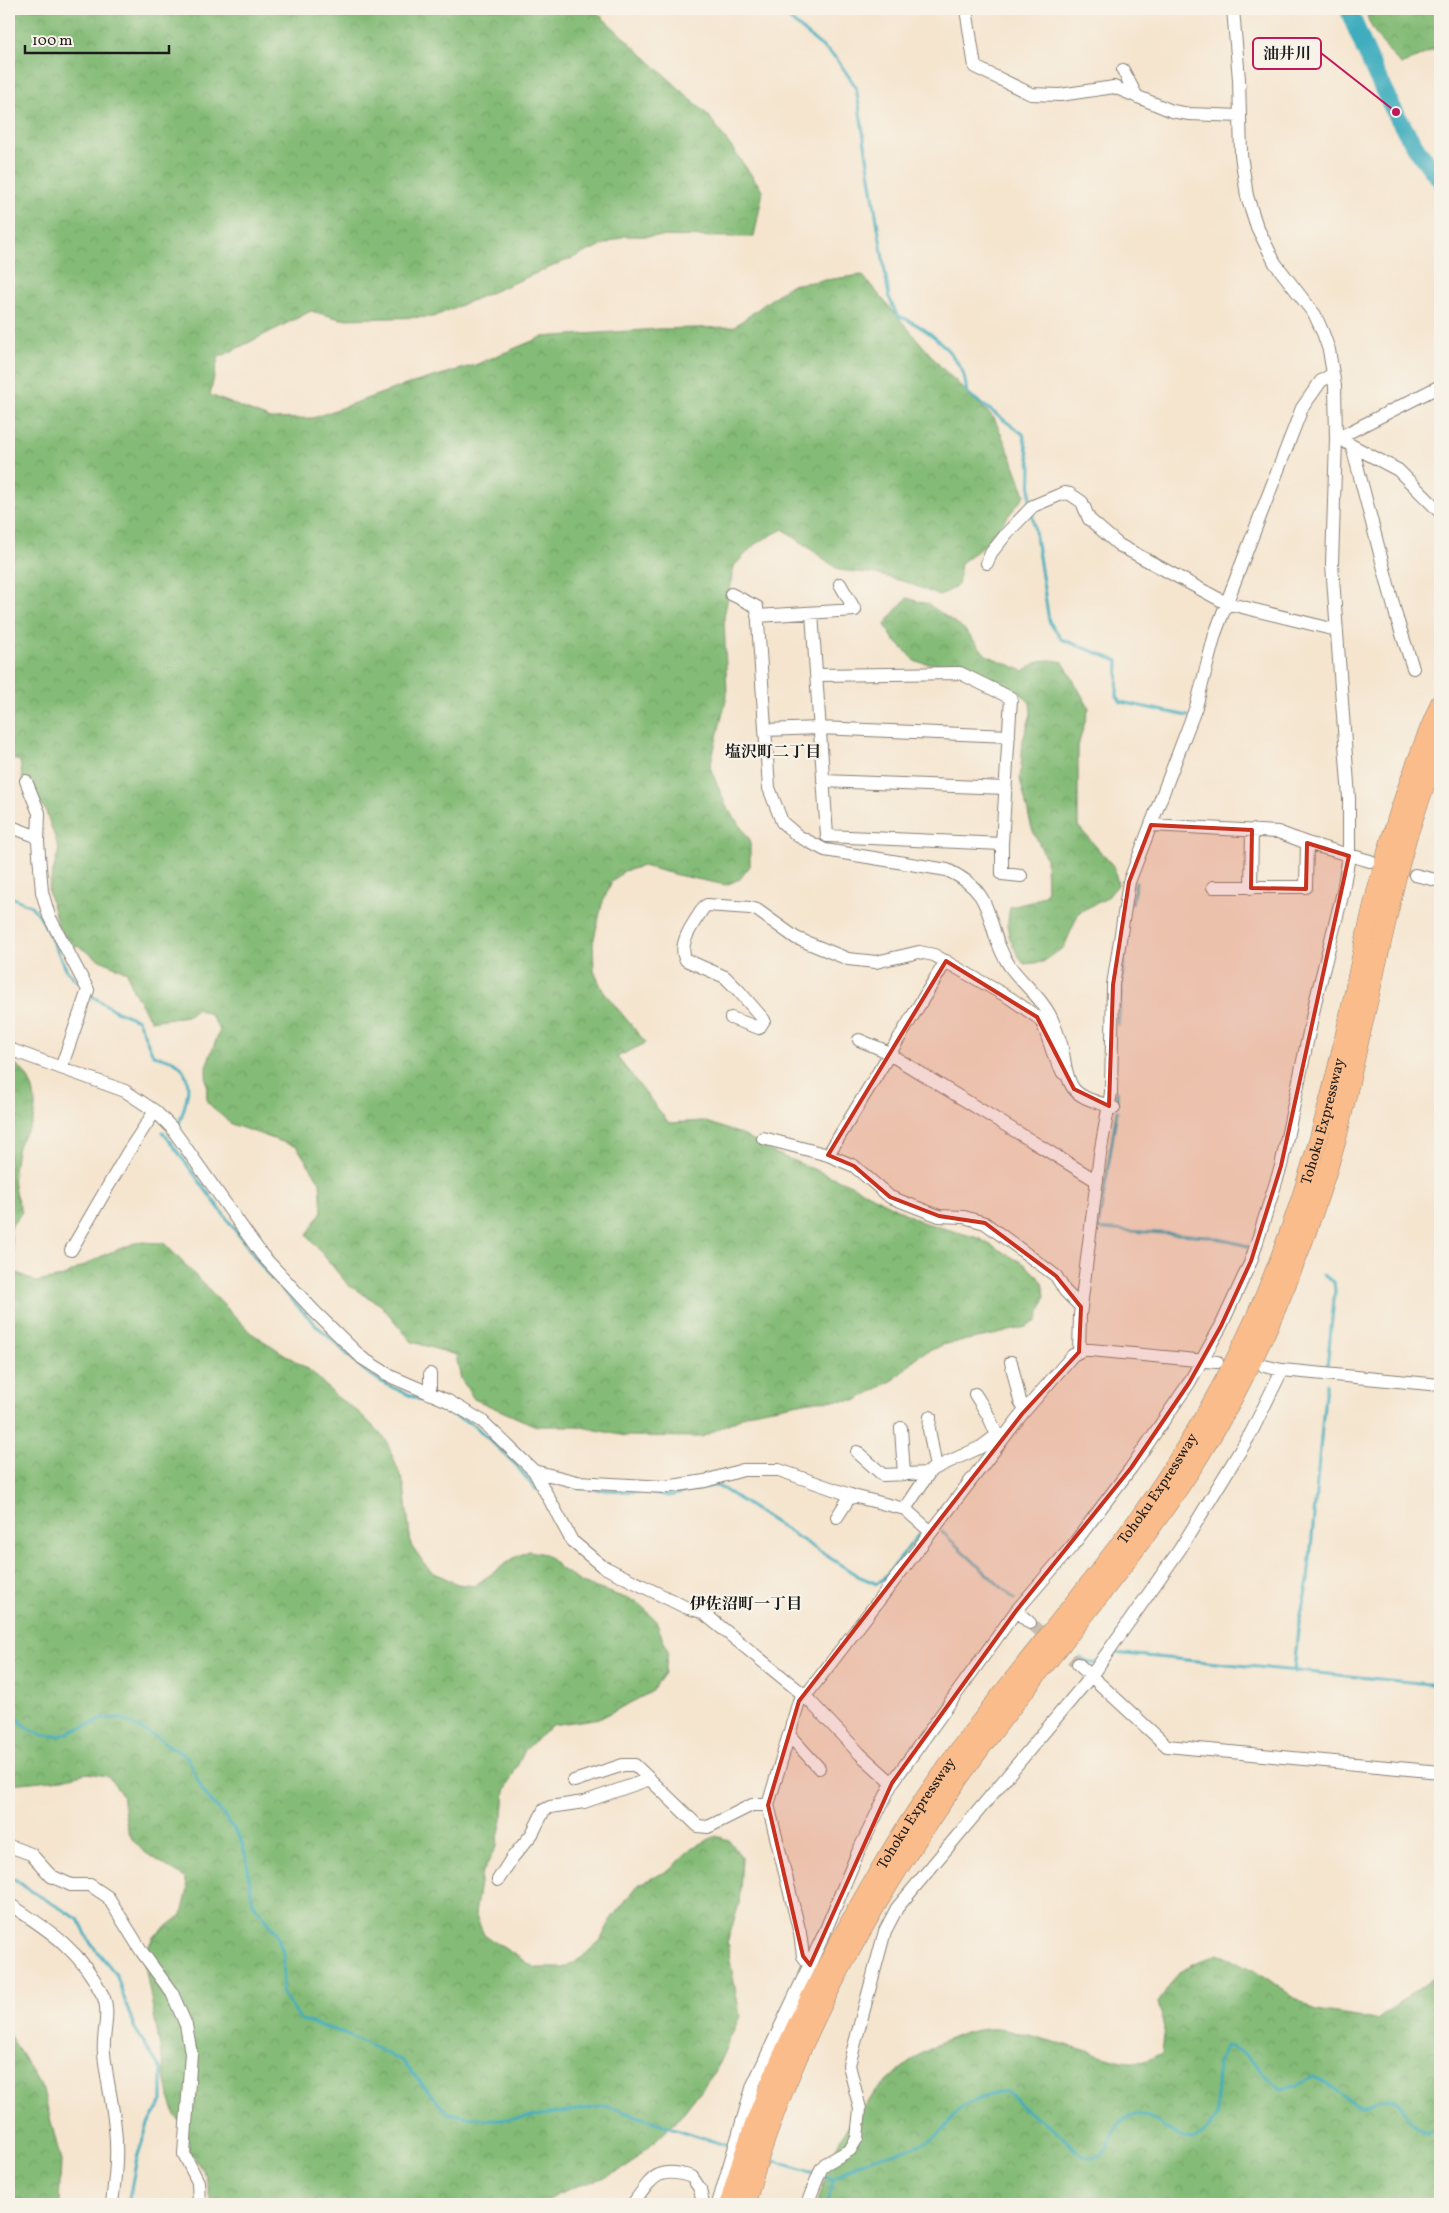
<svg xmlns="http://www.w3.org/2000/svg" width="1449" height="2213" font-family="Vollkorn,'Noto Serif JP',serif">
	<defs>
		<pattern id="forest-crowns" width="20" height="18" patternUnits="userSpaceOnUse" patternTransform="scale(1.25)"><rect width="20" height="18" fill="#84bb77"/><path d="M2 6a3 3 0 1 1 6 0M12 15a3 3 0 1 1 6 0" fill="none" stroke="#71a066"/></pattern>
	</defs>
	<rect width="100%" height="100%" fill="#f7f3e8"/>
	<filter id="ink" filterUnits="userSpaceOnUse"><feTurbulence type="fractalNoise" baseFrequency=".02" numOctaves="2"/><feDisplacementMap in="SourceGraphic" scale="10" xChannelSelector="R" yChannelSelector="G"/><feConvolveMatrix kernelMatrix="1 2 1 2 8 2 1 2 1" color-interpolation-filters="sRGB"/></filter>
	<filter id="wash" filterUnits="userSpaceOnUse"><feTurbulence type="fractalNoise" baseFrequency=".0096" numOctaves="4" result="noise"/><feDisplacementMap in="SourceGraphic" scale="20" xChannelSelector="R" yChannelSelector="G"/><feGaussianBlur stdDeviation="1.12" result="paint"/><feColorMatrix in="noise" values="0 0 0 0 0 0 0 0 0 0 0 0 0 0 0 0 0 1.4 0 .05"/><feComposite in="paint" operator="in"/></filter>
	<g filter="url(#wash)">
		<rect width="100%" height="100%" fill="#f5e5cf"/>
		<path fill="url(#forest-crowns)" stroke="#506c4a" d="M 9,9 L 593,9 L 708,115 L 763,191 L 754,237 L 624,236 L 433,317 L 341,319 L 311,311 L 218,358 L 210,395 L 271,419 L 313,418 L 399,387 L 475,365 L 542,337 L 658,329 L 734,327 L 790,285 L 862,275 L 941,367 L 994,418 L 1012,459 L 1025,495 L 984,546 L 961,563 L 958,585 L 940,596 L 906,582 L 876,574 L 839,570 L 783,529 L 755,544 L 734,566 L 724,617 L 727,695 L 710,767 L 726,806 L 750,840 L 750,866 L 740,879 L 726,885 L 677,875 L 643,866 L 624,871 L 611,883 L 602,904 L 593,943 L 594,971 L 603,991 L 646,1043 L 617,1057 L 669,1123 L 703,1121 L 741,1134 L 770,1151 L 849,1184 L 922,1222 L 978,1238 L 1026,1265 L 1043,1282 L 1045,1297 L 1037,1321 L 1026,1327 L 993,1335 L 946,1344 L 919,1355 L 895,1379 L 857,1400 L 810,1401 L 752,1412 L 702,1437 L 625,1436 L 577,1426 L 536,1426 L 474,1399 L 461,1379 L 456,1355 L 412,1342 L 381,1305 L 348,1285 L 307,1235 L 322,1211 L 320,1182 L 297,1147 L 231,1124 L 207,1102 L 206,1066 L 220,1030 L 210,1014 L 196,1009 L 187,1016 L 151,1021 L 133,990 L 127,972 L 100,960 L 78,946 L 73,947 L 58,926 L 48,890 L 59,849 L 45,809 L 23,784 L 20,761 L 9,758 Z
			M 1367,9 L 1440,9 L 1440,47 L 1401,65 C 1390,52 1364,25 1367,9 Z
			M 907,598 L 928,604 L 964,629 L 986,655 L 1024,671 C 1039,660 1044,658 1063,662 L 1089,708 L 1078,746 L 1078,826 L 1114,867 L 1118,885 L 1107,898 L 1079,912 L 1064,947 L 1043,962 L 1024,964 C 1009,940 1005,936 1010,907 L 1031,902 L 1047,893 L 1046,858 L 1032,829 L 1020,779 L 1023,740 L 1031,714 L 1030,703 L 1022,695 L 948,665 L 916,662 L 894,640 L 885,625 L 894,612 Z
			M 9,1060 C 32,1071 42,1104 30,1127 C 26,1134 20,1139 18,1147 C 16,1156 12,1178 14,1186 C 15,1194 19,1204 22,1212 L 10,1228 L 16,1272 L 36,1282 L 62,1277 L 106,1254 L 138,1242 L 164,1243 L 251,1333 L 311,1371 L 337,1397 L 361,1414 L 386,1440 L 404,1485 L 411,1545 L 429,1570 L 457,1584 L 474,1586 L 514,1558 L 529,1551 L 545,1554 L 561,1569 L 582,1583 L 637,1602 L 655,1619 L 668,1652 L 665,1673 L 651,1692 L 601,1718 L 552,1725 L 525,1750 L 505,1791 L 503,1815 L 496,1847 L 481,1876 L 475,1914 L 484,1935 L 535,1968 L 563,1968 L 581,1958 L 600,1941 L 613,1916 L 639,1884 L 672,1869 L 691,1848 L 716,1836 L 729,1840 L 742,1858 L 739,1904 L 727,1943 L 740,2016 L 715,2072 L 680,2117 L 627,2167 L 606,2177 L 585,2183 L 557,2194 L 543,2204 L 211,2204 L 206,2176 L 190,2151 L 184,2126 L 175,2115 L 169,2097 L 146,1971 L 145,1954 L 153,1937 L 182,1915 L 188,1889 L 185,1878 L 143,1851 L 132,1839 L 127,1827 L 122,1795 L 108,1776 L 87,1773 L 63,1779 L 9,1784 Z
			M 1218,1953 L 1254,1970 L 1316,2011 L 1377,2020 L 1440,1973 L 1440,2204 L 817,2204 C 824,2184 829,2159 840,2140 C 864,2092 940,2025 997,2029 C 1019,2031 1052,2042 1074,2047 C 1096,2052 1122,2066 1144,2061 C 1150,2060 1156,2055 1162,2053 L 1165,2027 L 1158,2003 L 1179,1972 Z
			M 9,2034 L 43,2090 L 61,2161 L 59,2204 L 9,2204 Z"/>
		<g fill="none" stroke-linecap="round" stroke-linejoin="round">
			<path stroke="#40adbe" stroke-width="3" d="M 777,9 L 836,58 L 856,87 L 889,297 L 897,315 C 924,326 947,344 962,370 C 965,376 966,386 967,393 L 1023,434 L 1031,466 L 1030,503
				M 1032,512 L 1049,621 L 1061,639 L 1118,661 L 1117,696 L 1121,702 L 1188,716
				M 9,896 L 31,906 L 40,916 L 67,971 L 78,982
				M 1132,903 L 1136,882
				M 92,996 L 114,1010 L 138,1020 L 153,1055 C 161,1057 172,1059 178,1064 C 196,1080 185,1106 179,1124
				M 1118,1025 L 1126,942
				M 1117,1105 L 1117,1091
				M 1117,1111 L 1098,1229 L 1207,1236 L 1248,1246
				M 163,1132 L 269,1276 L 317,1326 L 365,1371 L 385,1384 L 474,1425 L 517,1466 L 535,1489 L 538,1488
				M 1323,1275 L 1334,1282 L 1335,1290 L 1327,1367
				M 576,1488 L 640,1492
				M 649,1492 L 669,1496 L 717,1485 L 858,1576 L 877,1584 C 895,1569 904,1551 920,1533
				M 942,1532 L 1014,1599
				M 1113,1656 L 1115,1653 L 1440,1685
				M 1081,1658 L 1089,1663 L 1097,1663
				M 1294,1672 L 1298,1629 L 1308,1581 L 1326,1383
				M 9,1709 L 27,1728 L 42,1735 L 60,1736 L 103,1719 L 120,1718 L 158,1738 L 188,1758 L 204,1794 L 222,1813 L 240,1837 L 247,1861 L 252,1902 L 276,1932 L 284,1956 L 283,1984 L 281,1992 L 301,2020 L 344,2033 L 401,2060 L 447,2113 L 483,2119 L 511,2119 L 606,2106 L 731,2147
				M 9,1875 L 28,1889 L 78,1919 L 91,1944 L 116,1974 L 134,2027 L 162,2071 L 162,2101 L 148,2124 L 137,2158 L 128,2204
				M 765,2158 L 817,2174
				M 823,2176 L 831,2179 C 843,2172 856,2165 869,2160 C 891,2152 917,2149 937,2136 C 945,2131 950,2117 958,2110 C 964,2104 999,2090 1007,2092 C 1014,2094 1020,2105 1026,2110 C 1035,2118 1048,2123 1057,2131 C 1067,2140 1078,2158 1093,2157 C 1116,2156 1109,2119 1132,2115 C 1156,2111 1171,2139 1194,2140 L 1207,2130 L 1216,2116 L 1218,2062 L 1226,2046 C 1251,2049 1261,2079 1282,2089 L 1296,2086 L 1313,2077 C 1332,2082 1344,2102 1359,2105 C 1371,2108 1383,2092 1396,2101 C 1410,2112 1407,2125 1428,2133 L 1440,2125
				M 828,2204 L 832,2186 L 831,2179"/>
			<path stroke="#40adbe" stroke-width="18" d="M 1349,9 C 1352,21 1359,33 1363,45 C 1381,87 1409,145 1440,179"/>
		</g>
	</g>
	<g filter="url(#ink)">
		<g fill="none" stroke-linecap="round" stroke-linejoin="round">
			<path stroke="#cabdab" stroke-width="12" stroke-dasharray="12 6" stroke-linecap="butt" d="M 1030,1623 L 1078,1664"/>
			<defs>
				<path id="minor" d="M 966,9 L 975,67 L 1031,94 L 1060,95 L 1114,87 L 1172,111 L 1189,114 L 1240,116
					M 1123,70 L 1137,97
					M 1336,439 L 1440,386
					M 1347,443 L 1398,470 L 1440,512
					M 1352,446 L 1397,619 L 1413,668
					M 987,563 L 991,553 L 1007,533 L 1033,506 L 1064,493 L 1070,494 L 1082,502 L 1089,519 L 1119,545 L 1226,603 L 1336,630
					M 731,594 L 757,607 L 769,788 L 782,822 L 798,836 L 825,850 L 947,870 C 1000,894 983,926 1009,965 C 1023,985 1044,999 1053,1022 C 1056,1030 1060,1039 1062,1048 C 1065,1061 1065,1076 1073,1088 C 1082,1100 1100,1102 1114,1108
					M 812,613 L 827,836 L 1002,844
					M 757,616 L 855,610 L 840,584
					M 816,675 L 960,673 L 1011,698 L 1002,844 L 1002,874 L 1021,876
					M 765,730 L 819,728 L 1009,736
					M 26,781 L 39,813 L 38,842 L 42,892 L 49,916 L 88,990 L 61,1068
					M 823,781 L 1006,788
					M 1151,825 L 1278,832 L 1307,843 L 1370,861
					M 9,826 L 38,837
					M 1415,875 L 1440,881
					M 1213,887 L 1306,887 L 1307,843
					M 1251,888 L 1252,830
					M 731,1018 L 759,1028 L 764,1020 L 739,991 L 725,977 L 686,960 C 676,944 696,920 704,907 L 707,905 L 750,908 L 757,910 L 796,938 L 848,959 L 876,962 L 919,952 L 934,955 L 1010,998 L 1037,1017 L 1043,1024 L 1053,1053 L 1063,1073
					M 859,1040 L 881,1049 L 1097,1181
					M 9,1049 L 125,1091 L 155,1111 L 171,1127 L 262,1255 L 315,1312 L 362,1358 L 392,1377 L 448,1401 L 482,1421 L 534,1471 L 572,1541 L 602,1566 L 685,1607 L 702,1612 L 712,1620 L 804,1695 L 860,1754 L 892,1783
					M 763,1138 L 828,1155 L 854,1166 L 890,1197 L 939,1216 L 964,1217 L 985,1223 L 1056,1276 L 1065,1291 L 1081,1307
					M 828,1155 L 946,961
					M 71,1250 L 128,1152 L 155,1111
					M 1079,1352 L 1080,1315 L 1100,1154 L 1111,1093 L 1113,985 L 1129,882 L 1196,707 L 1215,634 L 1230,594 L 1302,408 L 1321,381 L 1333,374
					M 1011,1362 L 1020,1401 L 1025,1410
					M 1264,1366 L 1282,1370 L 1440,1385
					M 430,1394 L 430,1374
					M 975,1394 L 988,1415 L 997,1435
					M 930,1417 L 929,1429 L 936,1468
					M 901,1428 L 904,1475
					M 857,1452 L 883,1475 L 928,1473
					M 534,1471 L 577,1482 L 665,1487 L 705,1481 L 743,1470 L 779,1470 L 853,1496 L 905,1509 L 931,1532
					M 905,1509 L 931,1470 L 981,1447 L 997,1435 L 1006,1435
					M 837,1517 L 851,1495
					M 1016,1611 L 1030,1623
					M 1078,1664 L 1167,1746 L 1440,1772
					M 789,1735 L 819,1768
					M 574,1781 L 623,1765 L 635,1765 L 698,1826 L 708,1827 L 752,1805 L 768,1805
					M 9,1846 L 31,1854 L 51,1876 L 71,1885 L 90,1885 L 108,1897 L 142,1952 L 172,1993 L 186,2025 L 191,2053 L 184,2154 L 198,2182 L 199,2204
					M 498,1880 L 512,1858 L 532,1834 L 544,1810 L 550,1807 L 584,1802 L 650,1779
					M 9,1904 C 49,1930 82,1951 103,1996 C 111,2012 102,2035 104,2053 C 106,2078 113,2103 115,2128 C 118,2154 115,2179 112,2204
					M 810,1965 L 803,1956 L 800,1933 L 768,1805 L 799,1701 L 810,1690 L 1022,1414 L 1073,1355 L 1083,1350 L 1091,1350 L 1217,1362
					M 633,2204 C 652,2178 657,2165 692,2177 L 700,2189 L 703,2204
					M 718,2204 L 753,2085 L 824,1934 L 858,1852 L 892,1783 L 1016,1611 L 1073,1545 L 1131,1468 L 1189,1383 L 1221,1326 L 1251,1261 L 1281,1166 L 1316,999 L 1342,896 L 1349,856 L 1349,798 L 1332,564 L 1336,439 L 1335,386 L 1329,350 L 1323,333 L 1315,315 L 1275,263 L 1257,227 L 1247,196 L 1241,155 L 1239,79 L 1233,9
					M 807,2204 L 821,2169 L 825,2164 L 850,2150 L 857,2138 L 860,2109 L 849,2065 L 885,1931 L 897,1908 L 1091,1676 L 1180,1549 L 1251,1433 L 1282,1370"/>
				<g id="highway">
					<path id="s1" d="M 729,2204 C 750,2122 785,2045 824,1970 C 860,1900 900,1831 946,1767 C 1000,1692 1061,1621 1117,1547 C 1160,1491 1197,1431 1230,1369 C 1281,1271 1314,1166 1339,1059 C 1354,996 1364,932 1382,869 C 1397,812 1417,756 1440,702"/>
					<path d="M 746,2204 C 791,2036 892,1865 997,1727 C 1064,1639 1138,1554 1197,1461 C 1260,1361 1304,1253 1337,1140 L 1397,877 L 1408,836 L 1440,743"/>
				</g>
			</defs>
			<use href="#minor" stroke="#888076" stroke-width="14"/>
			<use href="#highway" stroke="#888076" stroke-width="19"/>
			<use href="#minor" stroke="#fff" stroke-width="12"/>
			<use href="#highway" stroke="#fabc8b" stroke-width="18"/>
		</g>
	</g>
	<path fill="#c8321e" fill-opacity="0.2" stroke="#c8321e" stroke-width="4" stroke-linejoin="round" d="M 1151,825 L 1252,830 L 1251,888 L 1306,889 L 1307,843 L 1349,856 L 1281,1166 L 1251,1261 L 1221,1326 L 1189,1383 L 1131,1468 L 1016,1611 L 892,1783 L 810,1965 L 803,1956 L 768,1805 L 799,1701 L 1022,1414 L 1079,1352 L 1081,1307 L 1056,1276 L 985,1223 L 939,1216 L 890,1197 L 854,1166 L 828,1155 L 946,961 L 1037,1017 L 1074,1089 L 1109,1106 L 1113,985 L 1129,882 Z"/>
	<g text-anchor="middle" stroke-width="4.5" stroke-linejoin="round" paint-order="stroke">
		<g font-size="15" fill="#1c1c1c" stroke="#f7f3e8">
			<text dy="5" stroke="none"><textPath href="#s1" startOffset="1245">Tohoku Expressway</textPath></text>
			<text dy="5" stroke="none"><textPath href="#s1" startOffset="840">Tohoku Expressway</textPath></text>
			<text dy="5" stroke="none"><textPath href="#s1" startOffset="435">Tohoku Expressway</textPath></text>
		</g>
		<g font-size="16" font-weight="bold" fill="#1c1c1c" stroke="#f7f3e8">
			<text x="773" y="757">塩沢町二丁目</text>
			<text x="746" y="1609">伊佐沼町一丁目</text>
		</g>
	</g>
	<path fill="none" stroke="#c2185b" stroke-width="2" d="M1396 112L1321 53"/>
	<circle fill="#c2185b" stroke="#f7f3e8" stroke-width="2" cx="1396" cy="112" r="5"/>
	<rect fill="#f7f3e8" stroke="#c2185b" stroke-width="2" x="1253" y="38" width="68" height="31" rx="5"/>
	<g font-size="16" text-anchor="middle" font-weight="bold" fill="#1c1c1c">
		<text x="1287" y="59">油井川</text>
	</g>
	<rect width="1449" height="2213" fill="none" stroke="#f7f3e8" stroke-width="30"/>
	<path d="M25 45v8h144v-8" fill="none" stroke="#1c1c1c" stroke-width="2.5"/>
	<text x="32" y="45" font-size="15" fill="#1c1c1c" stroke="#f7f3e8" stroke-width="4" paint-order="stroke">100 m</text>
</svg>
